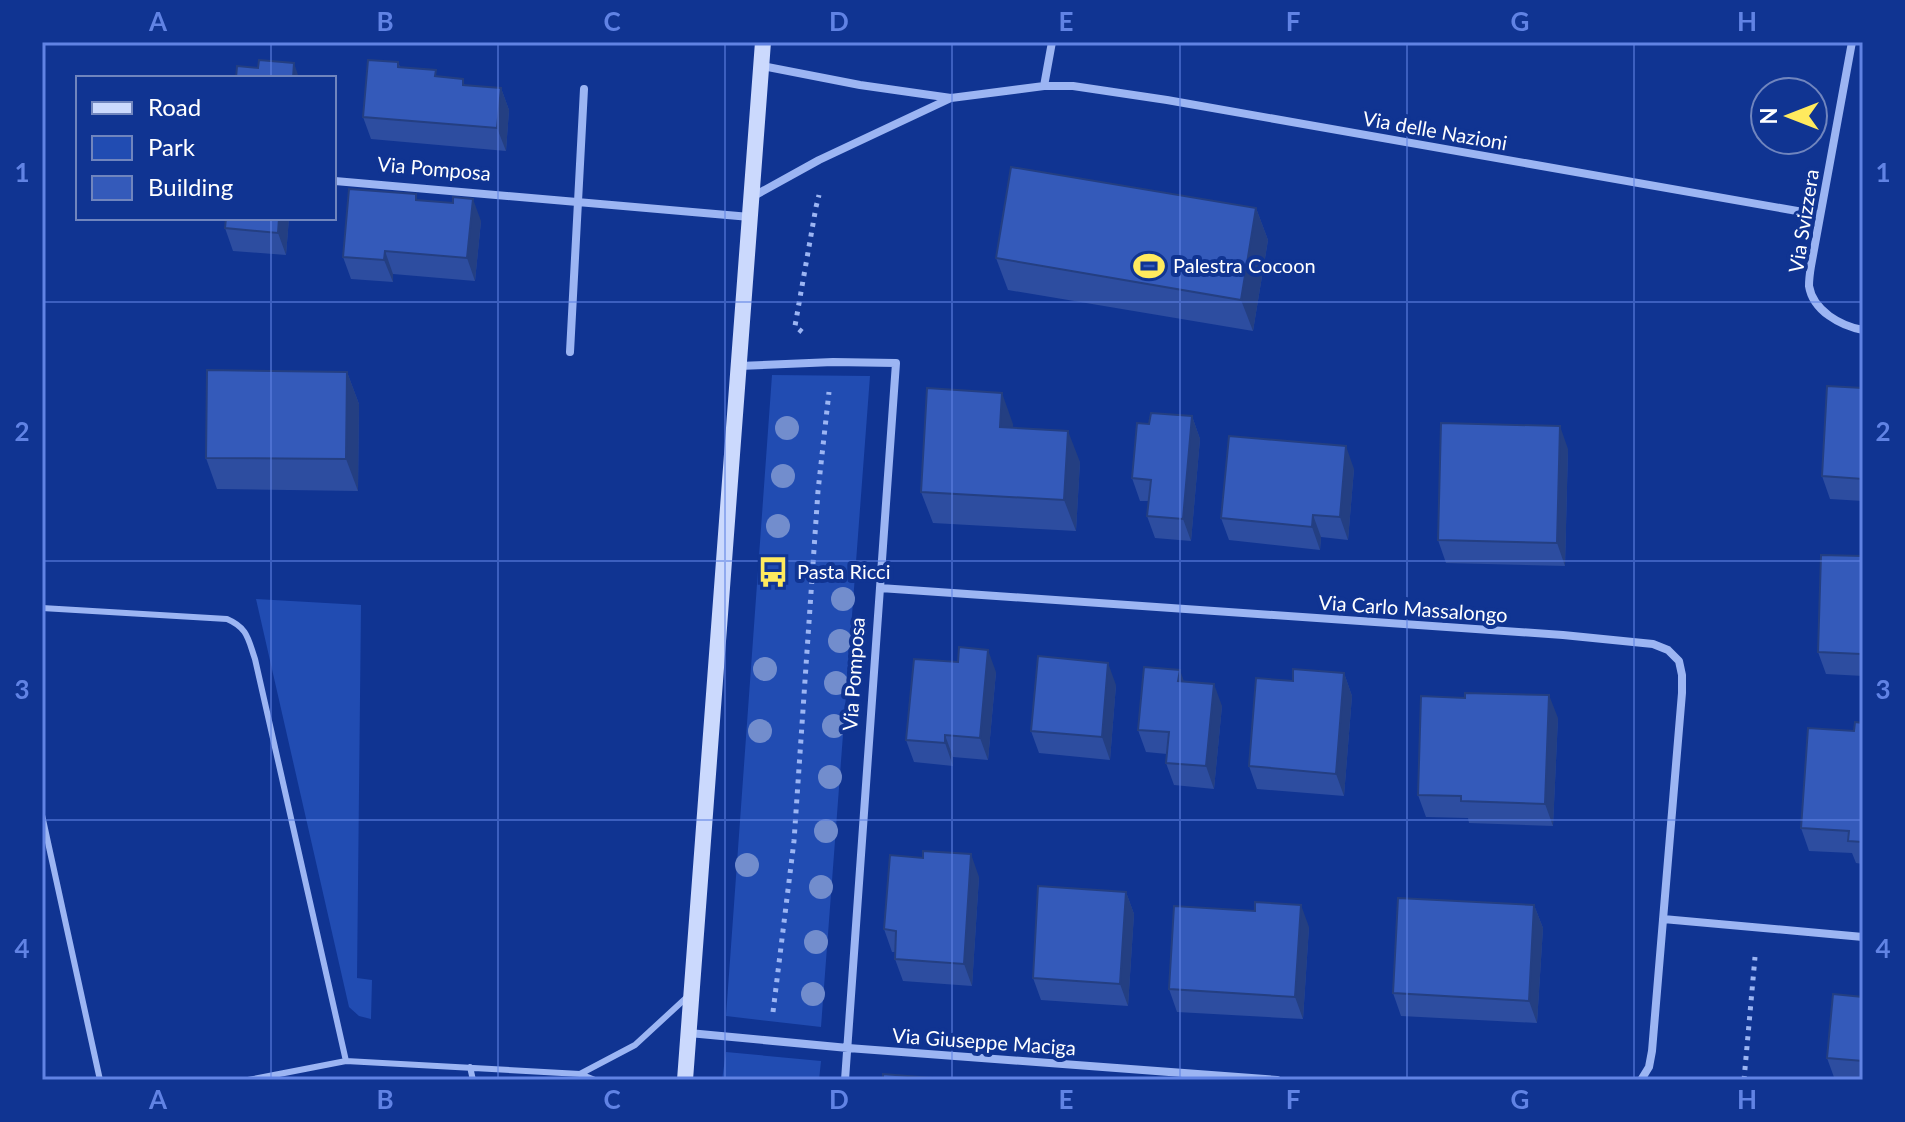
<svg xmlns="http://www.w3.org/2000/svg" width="1905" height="1122" font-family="Lato,sans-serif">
	<rect width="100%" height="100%" fill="#103492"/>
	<path fill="#214cb2" d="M 772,375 L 870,376 L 821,1027 L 726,1016 Z
		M 256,599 L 361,605 L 357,978 L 372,980 L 371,1019 L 359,1016 L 349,1007 Z
		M 726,1052 L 821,1061 L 819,1080 L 722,1080 Z"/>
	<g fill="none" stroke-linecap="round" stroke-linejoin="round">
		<path stroke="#9cb5f3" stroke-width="5" stroke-dasharray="4 6" stroke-linecap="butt" d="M 802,332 L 795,326 L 816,207 L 819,195
			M 773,1012 L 794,841 L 818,491 L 829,392
			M 1744,1080 L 1755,957"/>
		<path stroke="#9cb5f3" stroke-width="6" d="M 42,608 L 227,619 C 248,628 248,639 255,659 L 346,1061
			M 42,815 L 100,1080
			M 470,1067 L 473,1080
			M 248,1080 L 346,1061 L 580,1074
			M 595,1080 L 580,1074 L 635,1045 L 686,998"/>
		<path stroke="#9cb5f3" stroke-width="8" d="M 1852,42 L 1811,266 C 1810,272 1809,280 1809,286 C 1813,311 1841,326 1863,330
			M 762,66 L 860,85 L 951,98 L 1044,86 L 1073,86 L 1167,100 L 1820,215
			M 1044,86 L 1052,42
			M 335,181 L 750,217
			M 752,197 L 819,160 L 951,98
			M 570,352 L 584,89
			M 739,366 L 833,362 L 896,363 L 845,1080
			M 880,588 L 1563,635 L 1653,644 L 1668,650 L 1679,661 L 1682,675 L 1682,693 L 1652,1051 L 1649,1067 L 1641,1080
			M 1663,919 L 1863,937
			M 689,1033 L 848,1048 L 1277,1080"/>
		<path stroke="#cbd9fd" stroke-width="16" d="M 685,1080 L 763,42"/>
	</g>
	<g fill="#728dcd">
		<circle cx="787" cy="428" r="12"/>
		<circle cx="783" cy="476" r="12"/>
		<circle cx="778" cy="526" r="12"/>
		<circle cx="843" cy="599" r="12"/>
		<circle cx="840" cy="641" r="12"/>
		<circle cx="765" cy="669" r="12"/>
		<circle cx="836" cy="683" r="12"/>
		<circle cx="834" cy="726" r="12"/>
		<circle cx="760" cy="731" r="12"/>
		<circle cx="830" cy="777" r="12"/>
		<circle cx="826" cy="831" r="12"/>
		<circle cx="747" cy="865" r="12"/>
		<circle cx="821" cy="887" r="12"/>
		<circle cx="816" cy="942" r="12"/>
		<circle cx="813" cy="994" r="12"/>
	</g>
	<path fill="#2d4da0" d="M 398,62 L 400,67 L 438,76 L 466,85 L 501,88 L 509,110 L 506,151 L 371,139 L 363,117 Z
		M 418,200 L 481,221 L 475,281 L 393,274 L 393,282 L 351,279 L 343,257 Z
		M 1256,208 L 1268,240 L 1253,331 L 1008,290 L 996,258 Z
		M 223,218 L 289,218 L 286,255 L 233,251 L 225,228 L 226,219 Z
		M 347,372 L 359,404 L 358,491 L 217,489 L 206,458 Z
		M 1863,388 L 1863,501 L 1830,499 L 1822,476 Z
		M 1192,416 L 1200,439 L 1191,541 L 1155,538 L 1147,516 L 1149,501 L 1140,501 L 1132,478 Z
		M 1013,424 L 1013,428 L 1080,462 L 1076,531 L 933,523 L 921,492 Z
		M 1568,449 L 1565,566 L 1446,563 L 1438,540 Z
		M 1354,469 L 1348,540 L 1321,537 L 1320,550 L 1229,540 L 1221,518 Z
		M 1863,556 L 1863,676 L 1826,674 L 1818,652 Z
		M 996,672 L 988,760 L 953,757 L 953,766 L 914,762 L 906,740 Z
		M 1344,673 L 1352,696 L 1344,796 L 1257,789 L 1249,766 L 1293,681 Z
		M 1184,682 L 1222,706 L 1214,789 L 1174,785 L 1166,763 L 1167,754 L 1146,752 L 1138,730 Z
		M 1116,685 L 1110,760 L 1039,753 L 1031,731 Z
		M 1558,718 L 1553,826 L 1469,823 L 1468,818 L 1426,817 L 1418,795 Z
		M 1863,723 L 1863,864 L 1856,863 L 1852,853 L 1809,851 L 1801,828 L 1854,731 Z
		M 923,858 L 979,877 L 972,986 L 903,981 L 895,959 L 895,952 L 892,952 L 884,929 Z
		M 1126,892 L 1134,914 L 1128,1006 L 1041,1000 L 1033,978 Z
		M 1534,905 L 1543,928 L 1537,1023 L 1401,1016 L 1393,993 Z
		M 1309,927 L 1303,1019 L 1177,1012 L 1169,989 Z
		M 1863,997 L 1863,1080 L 1835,1080 L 1827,1058 Z"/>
	<path fill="#243f82" d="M 294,63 L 299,78 L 293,78 Z
		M 501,88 L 509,110 L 506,151 L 497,128 Z
		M 473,199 L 481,221 L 475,281 L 467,258 Z
		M 1256,208 L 1268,240 L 1253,331 L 1241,300 Z
		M 279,218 L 289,218 L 286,255 L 278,233 Z
		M 385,251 L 393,274 L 393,282 L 384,260 Z
		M 347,372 L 359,404 L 358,491 L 346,459 Z
		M 1002,393 L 1013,424 L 1012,459 L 1000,427 Z
		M 1192,416 L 1200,439 L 1191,541 L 1183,519 Z
		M 1560,426 L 1568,449 L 1565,566 L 1557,543 Z
		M 1068,431 L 1080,462 L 1076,531 L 1064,500 Z
		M 1346,446 L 1354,469 L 1348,540 L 1340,517 Z
		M 1313,515 L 1321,537 L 1320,550 L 1312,527 Z
		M 988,650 L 996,672 L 988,760 L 980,738 Z
		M 1108,663 L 1116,685 L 1110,760 L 1102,737 Z
		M 1180,670 L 1188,693 L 1178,681 Z
		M 1344,673 L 1352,696 L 1344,796 L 1336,774 Z
		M 1214,684 L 1222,706 L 1214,789 L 1206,766 Z
		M 1549,695 L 1558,718 L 1553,826 L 1545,804 Z
		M 945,735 L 953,757 L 953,766 L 945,743 Z
		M 971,854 L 979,877 L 972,986 L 964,964 Z
		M 1126,892 L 1134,914 L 1128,1006 L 1120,984 Z
		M 1301,905 L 1309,927 L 1303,1019 L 1295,997 Z
		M 1534,905 L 1543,928 L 1537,1023 L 1529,1001 Z"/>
	<path fill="#345aba" stroke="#243f82" stroke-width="2" d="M 259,60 L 294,63 L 293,78 L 236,78 L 237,66 L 258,68 Z
		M 368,60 L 398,62 L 398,67 L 436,70 L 435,76 L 463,79 L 463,85 L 501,88 L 497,128 L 363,117 Z
		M 1011,167 L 1256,208 L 1241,300 L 996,258 Z
		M 349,189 L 416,194 L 416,200 L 453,203 L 453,197 L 473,199 L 467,258 L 385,251 L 384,260 L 343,257 Z
		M 226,218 L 279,218 L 278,233 L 225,228 Z
		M 207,370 L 347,372 L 346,459 L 206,458 Z
		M 1827,386 L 1863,388 L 1863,479 L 1822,476 Z
		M 927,388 L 1002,393 L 1000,427 L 1068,431 L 1064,500 L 921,492 Z
		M 1151,413 L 1192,416 L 1183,519 L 1147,516 L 1151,480 L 1132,478 L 1137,423 L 1149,424 Z
		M 1441,423 L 1560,426 L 1557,543 L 1438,540 Z
		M 1229,436 L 1346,446 L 1340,517 L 1313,515 L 1312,527 L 1221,518 Z
		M 1821,555 L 1863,556 L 1863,646 L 1862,646 L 1861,654 L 1818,652 Z
		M 959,647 L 988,650 L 980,738 L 945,735 L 945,743 L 906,740 L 914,659 L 958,662 Z
		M 1038,656 L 1108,663 L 1102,737 L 1031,731 Z
		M 1144,667 L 1180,670 L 1178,681 L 1214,684 L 1206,766 L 1166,763 L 1169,732 L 1138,730 Z
		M 1293,669 L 1344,673 L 1336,774 L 1249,766 L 1256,678 L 1293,681 Z
		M 1465,693 L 1549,695 L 1545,804 L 1461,801 L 1461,796 L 1418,795 L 1421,696 L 1465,698 Z
		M 1855,722 L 1863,723 L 1863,842 L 1848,841 L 1849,831 L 1801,828 L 1808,728 L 1854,731 Z
		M 923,851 L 971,854 L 964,964 L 895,959 L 896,931 L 884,929 L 890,855 L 923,858 Z
		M 1038,886 L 1126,892 L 1120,984 L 1033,978 Z
		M 1398,898 L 1534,905 L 1529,1001 L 1393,993 Z
		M 1255,902 L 1301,905 L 1295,997 L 1169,989 L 1174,906 L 1255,911 Z
		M 1833,994 L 1863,997 L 1863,1061 L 1827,1058 Z
		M 883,1074 L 957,1080 L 883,1080 Z"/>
	<path fill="none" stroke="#6183e4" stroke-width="2" stroke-opacity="0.55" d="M 271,42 L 271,78M 498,42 L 498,1080M 725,42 L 725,1080M 952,42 L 952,1080M 1180,42 L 1180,1080M 1407,42 L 1407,1080M 1634,42 L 1634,1080M 271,218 L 271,1080M 42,302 L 1863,302M 42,561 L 1863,561M 42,820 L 1863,820"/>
	<defs>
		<symbol id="stadium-bare" viewBox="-9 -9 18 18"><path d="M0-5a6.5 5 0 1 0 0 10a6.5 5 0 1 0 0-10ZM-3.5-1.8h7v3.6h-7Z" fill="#ffea5e" stroke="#103492" stroke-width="2.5" paint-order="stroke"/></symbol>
		<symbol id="bus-bare" viewBox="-9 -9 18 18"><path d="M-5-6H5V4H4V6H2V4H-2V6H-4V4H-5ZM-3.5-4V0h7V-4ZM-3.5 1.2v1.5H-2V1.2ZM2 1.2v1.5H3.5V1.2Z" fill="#ffea5e" stroke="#103492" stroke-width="2.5" paint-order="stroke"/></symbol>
	</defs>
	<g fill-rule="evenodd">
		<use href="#stadium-bare" x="1127" y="244" width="44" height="44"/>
		<use href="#bus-bare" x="751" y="550" width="44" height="44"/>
	</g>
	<g text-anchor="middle" stroke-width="8" stroke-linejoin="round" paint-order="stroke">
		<g font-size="20" fill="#fff" stroke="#103492">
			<text transform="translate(1435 131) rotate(10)" y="7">Via delle Nazioni</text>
			<text transform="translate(434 169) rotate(5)" y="7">Via Pomposa</text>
			<text transform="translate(1804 221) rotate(-81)" y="7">Via Svizzera</text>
			<text transform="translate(1413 609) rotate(4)" y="7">Via Carlo Massalongo</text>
			<text transform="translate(854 674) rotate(-86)" y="7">Via Pomposa</text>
			<text transform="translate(984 1042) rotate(4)" y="7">Via Giuseppe Maciga</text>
		</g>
		<g font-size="20" fill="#fff" stroke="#103492" text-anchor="start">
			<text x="1173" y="273">Palestra Cocoon</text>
			<text x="797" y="579">Pasta Ricci</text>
		</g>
	</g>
	<rect width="1905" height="1122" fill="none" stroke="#103492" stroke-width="88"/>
	<rect x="76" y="76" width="260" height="144" fill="#103492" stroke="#7085be" stroke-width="2"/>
	<rect x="92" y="102" width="40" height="12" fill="#cbd9fd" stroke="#7085be" stroke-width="2"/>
	<text x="148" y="116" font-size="24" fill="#ffffff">Road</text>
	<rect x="92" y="136" width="40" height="24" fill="#214cb2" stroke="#7085be" stroke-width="2"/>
	<text x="148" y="156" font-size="24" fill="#ffffff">Park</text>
	<rect x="92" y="176" width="40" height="24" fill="#345aba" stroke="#7085be" stroke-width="2"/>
	<text x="148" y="196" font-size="24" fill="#ffffff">Building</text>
	<g transform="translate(1789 116) rotate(270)"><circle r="38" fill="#103492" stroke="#7085be" stroke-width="2"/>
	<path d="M0-6L14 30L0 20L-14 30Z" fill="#ffea5e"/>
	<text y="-12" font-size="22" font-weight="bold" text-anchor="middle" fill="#ffffff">N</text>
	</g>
	<rect x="44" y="44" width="1817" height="1034" fill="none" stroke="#6183e4" stroke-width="3"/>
	<g font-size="26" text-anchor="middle" font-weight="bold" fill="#6183e4">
		<text x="158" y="31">A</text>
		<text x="385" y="31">B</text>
		<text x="612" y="31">C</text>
		<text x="839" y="31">D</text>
		<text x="1066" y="31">E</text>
		<text x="1293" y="31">F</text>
		<text x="1520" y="31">G</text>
		<text x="1747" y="31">H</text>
		<text x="22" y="182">1</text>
		<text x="1883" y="182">1</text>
		<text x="22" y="441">2</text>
		<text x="1883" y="441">2</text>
		<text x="22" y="699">3</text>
		<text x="1883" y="699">3</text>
		<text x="22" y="958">4</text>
		<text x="1883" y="958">4</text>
		<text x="158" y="1109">A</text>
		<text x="385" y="1109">B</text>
		<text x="612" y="1109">C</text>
		<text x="839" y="1109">D</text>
		<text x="1066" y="1109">E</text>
		<text x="1293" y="1109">F</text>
		<text x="1520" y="1109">G</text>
		<text x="1747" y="1109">H</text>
	</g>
</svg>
